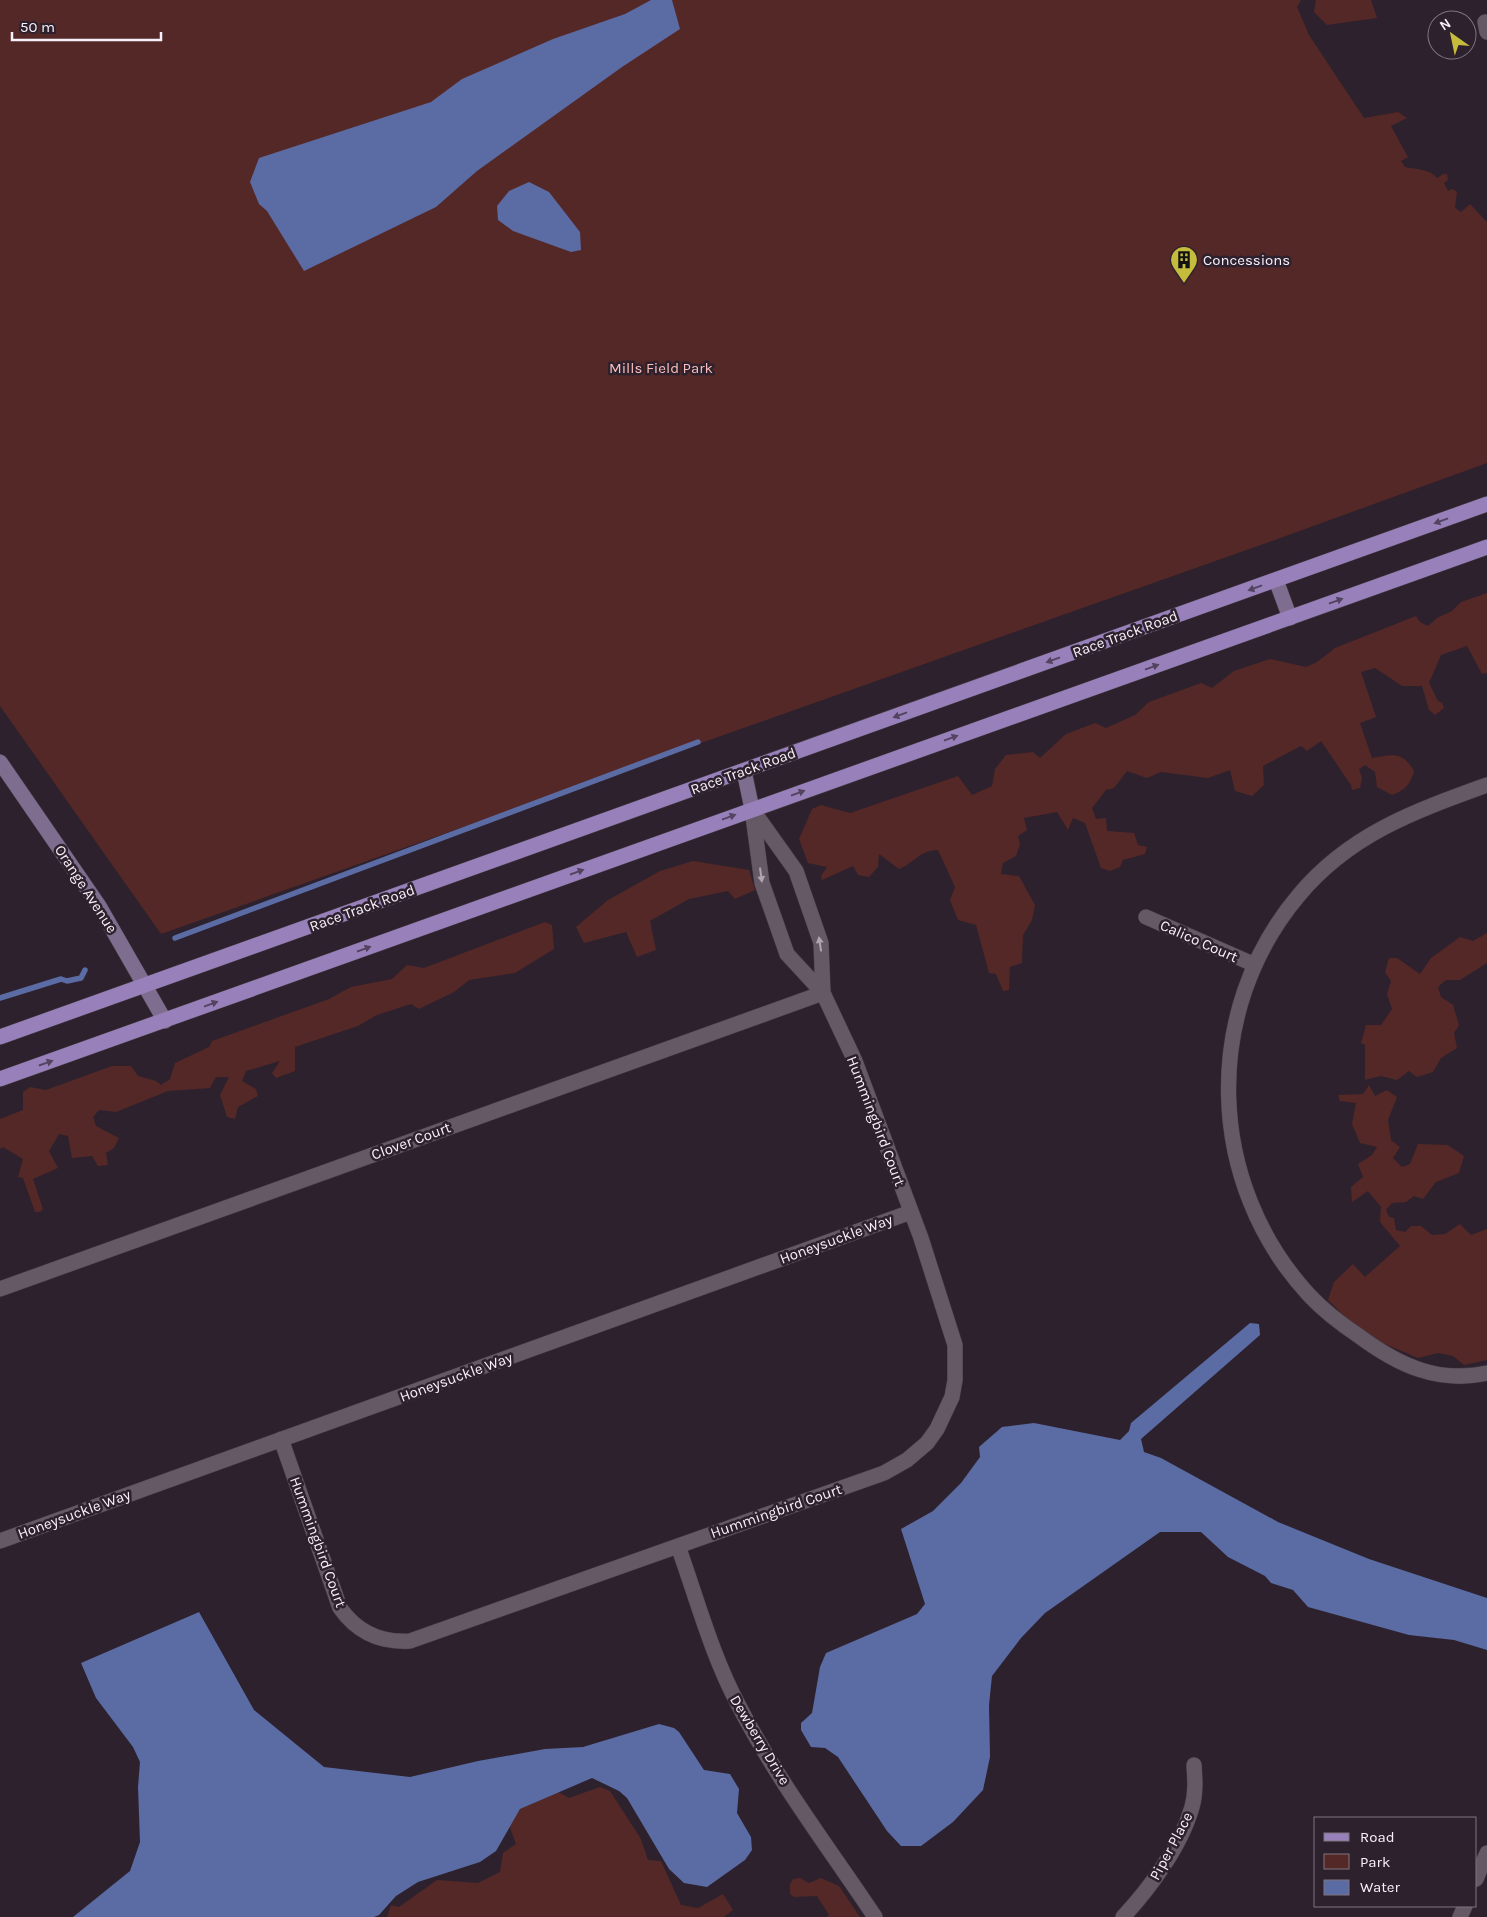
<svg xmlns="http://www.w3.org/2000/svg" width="1487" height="1917" font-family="Karla,sans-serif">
	<rect width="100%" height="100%" fill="#2d212d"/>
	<path fill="#542827" d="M 0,0 L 1301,0 L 1297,7 L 1309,35 L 1364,118 L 1398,112 L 1407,118 L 1391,126 L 1408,157 L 1401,161 L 1405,167 C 1415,169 1430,169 1437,178 L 1443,174 L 1447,174 L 1448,180 L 1444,183 L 1448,191 L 1453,189 L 1457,192 L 1455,208 L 1461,212 L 1470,204 L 1487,222 L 1487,463 L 1272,541 L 161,934 L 0,706 Z
		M 1316,0 L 1371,0 L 1377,18 L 1327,25 L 1314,12 Z
		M 1487,593 L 1487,673 L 1482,674 L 1467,646 L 1441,655 L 1429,683 L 1438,701 L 1442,703 L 1444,708 L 1435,715 L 1429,710 L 1422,686 L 1402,686 L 1375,668 L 1361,672 L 1376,717 L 1360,723 L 1372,758 C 1391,755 1402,750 1414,771 C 1411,784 1405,790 1392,795 L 1377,787 L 1375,772 L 1365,765 L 1359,769 L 1362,778 L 1360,788 L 1352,790 L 1351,785 L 1321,741 L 1307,751 L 1301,746 L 1263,766 L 1264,785 L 1252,796 L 1235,791 L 1230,770 L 1208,778 L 1161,772 L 1147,778 L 1127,771 L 1114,788 L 1106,790 L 1092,808 L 1096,819 L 1106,818 L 1107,831 L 1134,833 L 1138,845 L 1147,847 L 1145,854 L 1123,860 L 1120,867 L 1110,871 L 1101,868 L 1085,823 L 1073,818 L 1068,830 L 1057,812 L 1024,818 L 1027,830 L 1018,836 L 1020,844 L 1016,856 L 1003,863 L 1001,874 L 1019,876 L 1035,905 L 1032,920 L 1023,935 L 1022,963 L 1010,967 L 1009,990 L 1003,991 L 996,974 L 989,973 L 976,925 L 958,920 L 950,900 L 955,887 L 938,850 C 918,851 916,862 899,869 L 879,854 L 878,867 L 869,877 L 858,875 L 853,866 L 822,880 L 821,876 L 827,867 L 808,863 L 799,839 L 812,809 L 821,805 L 850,813 L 958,776 L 972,795 L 992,786 L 995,769 L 1006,755 L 1033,752 L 1040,758 L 1066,734 L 1095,723 L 1106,728 L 1135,715 L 1149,702 L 1201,683 L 1212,688 L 1234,671 L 1270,659 L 1306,667 L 1317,662 L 1335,648 L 1416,616 L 1420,622 L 1428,626 L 1437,618 L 1452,611 L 1461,602 Z
		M 693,861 L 749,870 L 755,890 L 735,899 L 728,891 L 689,899 L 650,921 L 656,950 L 637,957 L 626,932 L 584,943 L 576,927 L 608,900 L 660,871 Z
		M 545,922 L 552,925 L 554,949 L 515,973 L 469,980 L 454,992 L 419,1009 L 411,1004 L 377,1015 L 358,1026 L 295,1047 L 295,1071 L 276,1078 L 272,1073 L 280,1061 L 246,1071 L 242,1081 L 256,1089 L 258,1096 L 238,1107 L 235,1119 L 227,1117 L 220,1095 L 229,1077 L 216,1077 L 210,1088 L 168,1091 L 116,1112 L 99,1110 L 93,1117 L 96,1126 L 119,1138 L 114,1148 L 106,1153 L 108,1165 L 98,1166 L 92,1156 L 72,1158 L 68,1136 L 59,1134 L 49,1151 L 58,1168 L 33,1179 L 43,1209 L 40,1212 L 35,1212 L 23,1178 L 18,1177 L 23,1159 L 3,1147 L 0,1149 L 0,1119 L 23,1110 L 23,1092 L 30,1087 L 46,1090 L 112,1066 L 131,1066 L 138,1076 L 156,1081 L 161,1085 L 170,1079 L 175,1063 L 209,1047 L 212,1041 L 329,999 L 351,987 L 392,979 L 407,965 L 424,968 Z
		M 1487,933 L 1487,963 L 1460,980 L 1446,980 L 1438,987 L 1441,997 L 1453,1005 L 1459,1025 L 1454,1033 L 1457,1048 L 1441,1058 L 1433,1072 L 1417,1077 L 1409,1071 L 1397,1080 L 1381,1076 L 1365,1080 L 1365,1045 L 1361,1043 L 1366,1025 L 1381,1025 L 1392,1009 L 1387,994 L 1391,981 L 1385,972 L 1389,958 L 1397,958 L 1420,974 L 1431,958 L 1460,937 L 1473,941 Z
		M 1369,1085 L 1375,1096 L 1387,1090 L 1397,1097 L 1388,1120 L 1391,1140 L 1400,1147 L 1393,1158 L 1402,1167 L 1410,1164 L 1418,1144 L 1448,1145 L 1464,1156 L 1459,1173 L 1436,1182 L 1423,1199 L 1414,1196 L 1406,1202 L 1392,1203 L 1386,1210 L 1389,1217 L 1394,1218 L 1396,1230 L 1405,1232 L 1411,1226 L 1421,1226 L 1432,1235 L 1445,1234 L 1460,1224 L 1471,1235 L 1487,1229 L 1487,1360 L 1464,1365 L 1453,1356 L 1438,1353 L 1418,1358 L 1364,1335 L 1328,1300 L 1334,1282 L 1353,1264 L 1365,1277 L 1400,1246 L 1380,1222 L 1381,1207 L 1368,1191 L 1352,1202 L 1351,1187 L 1363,1177 L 1358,1164 L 1372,1155 L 1377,1147 L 1360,1143 L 1352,1124 L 1356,1103 L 1340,1101 L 1338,1095 L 1363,1094 Z
		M 600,1787 L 610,1791 L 641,1839 L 648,1860 L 661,1861 L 681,1905 L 698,1908 L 723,1894 L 733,1910 L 724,1917 L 387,1917 L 391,1905 L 399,1907 L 437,1880 L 478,1883 L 500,1872 L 503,1853 L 516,1844 L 509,1825 L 520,1809 L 558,1792 L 569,1798 Z
		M 800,1878 L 809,1883 L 821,1878 L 839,1886 L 860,1917 L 827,1917 L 829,1915 L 817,1896 L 794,1897 L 790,1894 L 790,1884 L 793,1879 Z"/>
	<path fill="#5b6ba4" d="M 651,0 L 672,0 L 680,29 L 622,67 L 477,171 L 436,207 L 304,271 L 267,211 L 259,204 L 250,182 L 259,158 L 431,102 L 462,79 L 553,39 L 625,14 Z
		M 529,182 L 549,192 L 580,232 L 581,250 L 571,252 L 513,231 L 498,220 L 497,206 L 509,191 Z
		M 1250,1323 L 1259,1324 L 1260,1335 L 1141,1439 L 1144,1452 L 1161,1458 L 1278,1522 L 1369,1559 L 1487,1598 L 1487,1650 L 1454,1640 L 1409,1635 L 1308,1607 L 1293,1590 L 1271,1583 L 1265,1576 L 1228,1557 L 1201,1532 L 1160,1532 L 1045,1613 L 1021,1638 L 992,1676 L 989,1705 L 990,1757 L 983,1790 L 953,1822 L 921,1846 L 901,1846 L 887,1831 L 838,1757 L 825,1748 L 811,1747 L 801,1730 L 801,1723 L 812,1713 L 820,1667 L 826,1653 L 917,1614 L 925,1604 L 901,1529 L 933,1511 L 961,1483 L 980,1457 L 979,1447 L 1002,1427 L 1034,1423 L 1120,1440 L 1129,1431 L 1131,1423 Z
		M 199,1612 L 254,1710 L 324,1767 L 410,1777 L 478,1761 L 545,1749 L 583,1747 L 659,1724 L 674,1728 L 679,1732 L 704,1770 L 730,1774 L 739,1789 L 737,1813 L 751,1837 L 752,1850 L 745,1860 L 707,1887 L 684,1883 L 669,1869 L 627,1798 L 619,1791 L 592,1778 L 520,1809 L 496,1851 L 480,1862 L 418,1882 L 396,1896 L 379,1915 L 374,1917 L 73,1917 L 130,1871 L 140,1842 L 138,1787 L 140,1762 L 133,1747 L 96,1698 L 81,1663 Z"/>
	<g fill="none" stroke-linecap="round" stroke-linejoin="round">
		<path stroke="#5b6ba4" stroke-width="5.5" d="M 175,938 L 698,742
			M 0,998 L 61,979 L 67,981 L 81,978 L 85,970"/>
		<defs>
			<path id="street" d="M 1485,22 L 1487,32
				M 1487,785 C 1415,811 1350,834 1299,895 C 1201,1011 1206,1183 1309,1295 C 1324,1311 1341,1324 1359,1336 C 1398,1365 1438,1384 1487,1373
				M 754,812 L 796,871 L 821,943 L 823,993
				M 1146,917 L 1253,964
				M 0,1289 L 823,993
				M 281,1439 L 340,1608 C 357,1632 380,1643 410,1641 L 884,1473 L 907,1460 L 927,1443 L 937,1429 L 952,1397 L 955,1380 L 955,1345 L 921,1238 L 855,1061 L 823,993 L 787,954 L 762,883 L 752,809
				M 0,1541 L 911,1212
				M 678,1546 C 697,1599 712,1656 739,1706 C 777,1780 829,1848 875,1917
				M 1476,1879 L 1487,1853
				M 1123,1917 C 1150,1888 1181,1846 1192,1807 C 1196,1793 1195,1779 1194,1765
				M 1460,1917 L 1465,1906"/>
			<path id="secondary" d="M 1276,580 L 1290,618
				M 0,762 L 99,906 L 165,1021
				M 744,771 L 752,809"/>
			<path id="primary" d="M 0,1037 L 1487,504
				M 0,1079 L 1487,547"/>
		</defs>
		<use href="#street" stroke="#473d47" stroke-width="16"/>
		<use href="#secondary" stroke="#473d47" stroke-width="16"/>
		<use href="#primary" stroke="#473d47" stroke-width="16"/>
		<use href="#street" stroke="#665966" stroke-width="15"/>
		<use href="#secondary" stroke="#7f6d90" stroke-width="15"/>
		<use href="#primary" stroke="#9881bb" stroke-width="15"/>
	</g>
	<defs><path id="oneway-solid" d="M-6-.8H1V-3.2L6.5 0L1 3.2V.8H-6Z" transform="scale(1.25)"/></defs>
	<g fill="#52435f">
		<use href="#oneway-solid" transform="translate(1441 521) rotate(160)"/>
		<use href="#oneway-solid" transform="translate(1255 588) rotate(160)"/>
		<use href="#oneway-solid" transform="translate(1336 601) rotate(-20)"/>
		<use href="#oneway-solid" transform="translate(1053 660) rotate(160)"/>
		<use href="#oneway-solid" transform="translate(1152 667) rotate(-20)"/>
		<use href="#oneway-solid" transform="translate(900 715) rotate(160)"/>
		<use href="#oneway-solid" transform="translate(951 738) rotate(-20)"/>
		<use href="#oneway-solid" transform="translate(798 793) rotate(-20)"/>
		<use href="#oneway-solid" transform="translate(729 817) rotate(-20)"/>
		<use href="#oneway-solid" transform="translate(577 872) rotate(-20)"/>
		<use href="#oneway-solid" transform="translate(364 949) rotate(-20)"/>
		<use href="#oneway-solid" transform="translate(211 1004) rotate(-20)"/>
		<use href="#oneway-solid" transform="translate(46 1063) rotate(-19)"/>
	</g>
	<g fill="#afa4af">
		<use href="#oneway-solid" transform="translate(761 875) rotate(82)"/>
		<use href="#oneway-solid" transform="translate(820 944) rotate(-99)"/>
	</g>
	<defs>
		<symbol id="building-pin" viewBox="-11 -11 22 30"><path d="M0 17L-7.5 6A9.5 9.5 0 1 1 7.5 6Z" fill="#c5bc3d" stroke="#2d212d"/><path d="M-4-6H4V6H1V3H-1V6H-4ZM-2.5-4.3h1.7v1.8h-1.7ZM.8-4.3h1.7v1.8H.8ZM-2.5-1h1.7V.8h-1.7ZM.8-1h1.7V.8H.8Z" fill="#111"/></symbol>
	</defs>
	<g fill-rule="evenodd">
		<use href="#building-pin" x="1168" y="244" width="32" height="43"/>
	</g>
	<g text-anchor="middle" stroke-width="5" stroke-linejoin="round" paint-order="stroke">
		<g font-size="15" fill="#f8f0f8" stroke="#2d212d" text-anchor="start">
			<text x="1203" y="265">Concessions</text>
		</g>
		<g font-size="15" fill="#febfbc" stroke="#2d212d">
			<text x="661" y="373">Mills Field Park</text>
		</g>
		<g font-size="15" fill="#f8f0f8" stroke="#2d212d">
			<text transform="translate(1125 634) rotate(-20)" y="5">Race Track Road</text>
			<text transform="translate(743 771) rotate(-20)" y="5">Race Track Road</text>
			<text transform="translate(86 889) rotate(57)" y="5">Orange Avenue</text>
			<text transform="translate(362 908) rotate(-20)" y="5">Race Track Road</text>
			<text transform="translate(1199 941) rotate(24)" y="5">Calico Court</text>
			<text transform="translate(876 1121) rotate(69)" y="5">Hummingbird Court</text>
			<text transform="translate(411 1141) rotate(-20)" y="5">Clover Court</text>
			<text transform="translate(836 1239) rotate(-20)" y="5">Honeysuckle Way</text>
			<text transform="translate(456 1377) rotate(-20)" y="5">Honeysuckle Way</text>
			<text transform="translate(776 1511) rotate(-19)" y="5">Hummingbird Court</text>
			<text transform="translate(74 1514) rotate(-20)" y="5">Honeysuckle Way</text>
			<text transform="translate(318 1542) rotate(70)" y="5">Hummingbird Court</text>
			<text transform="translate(760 1740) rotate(59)" y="5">Dewberry Drive</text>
			<text transform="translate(1171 1846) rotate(-62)" y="5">Piper Place</text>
		</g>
	</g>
	<rect x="1314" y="1817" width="162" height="90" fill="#2d212d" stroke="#7e747e"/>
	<rect x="1324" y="1833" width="25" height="8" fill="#9881bb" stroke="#7e747e"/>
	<text x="1360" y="1842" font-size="15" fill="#f8f0f8">Road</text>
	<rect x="1324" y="1854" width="25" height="15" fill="#542827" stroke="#7e747e"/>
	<text x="1360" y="1867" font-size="15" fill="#f8f0f8">Park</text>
	<rect x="1324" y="1880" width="25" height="15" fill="#5b6ba4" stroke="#7e747e"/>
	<text x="1360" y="1892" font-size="15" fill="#f8f0f8">Water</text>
	<g transform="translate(1452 35) rotate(327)"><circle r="24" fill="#2d212d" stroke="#7e747e"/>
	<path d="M0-4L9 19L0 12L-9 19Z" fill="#c5bc3d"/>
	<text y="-8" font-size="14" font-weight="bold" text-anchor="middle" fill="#f8f0f8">N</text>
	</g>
	<path d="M12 32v8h149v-8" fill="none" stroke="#f8f0f8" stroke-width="2.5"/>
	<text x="20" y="32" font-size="15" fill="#f8f0f8" stroke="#2d212d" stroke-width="4" paint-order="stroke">50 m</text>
</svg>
